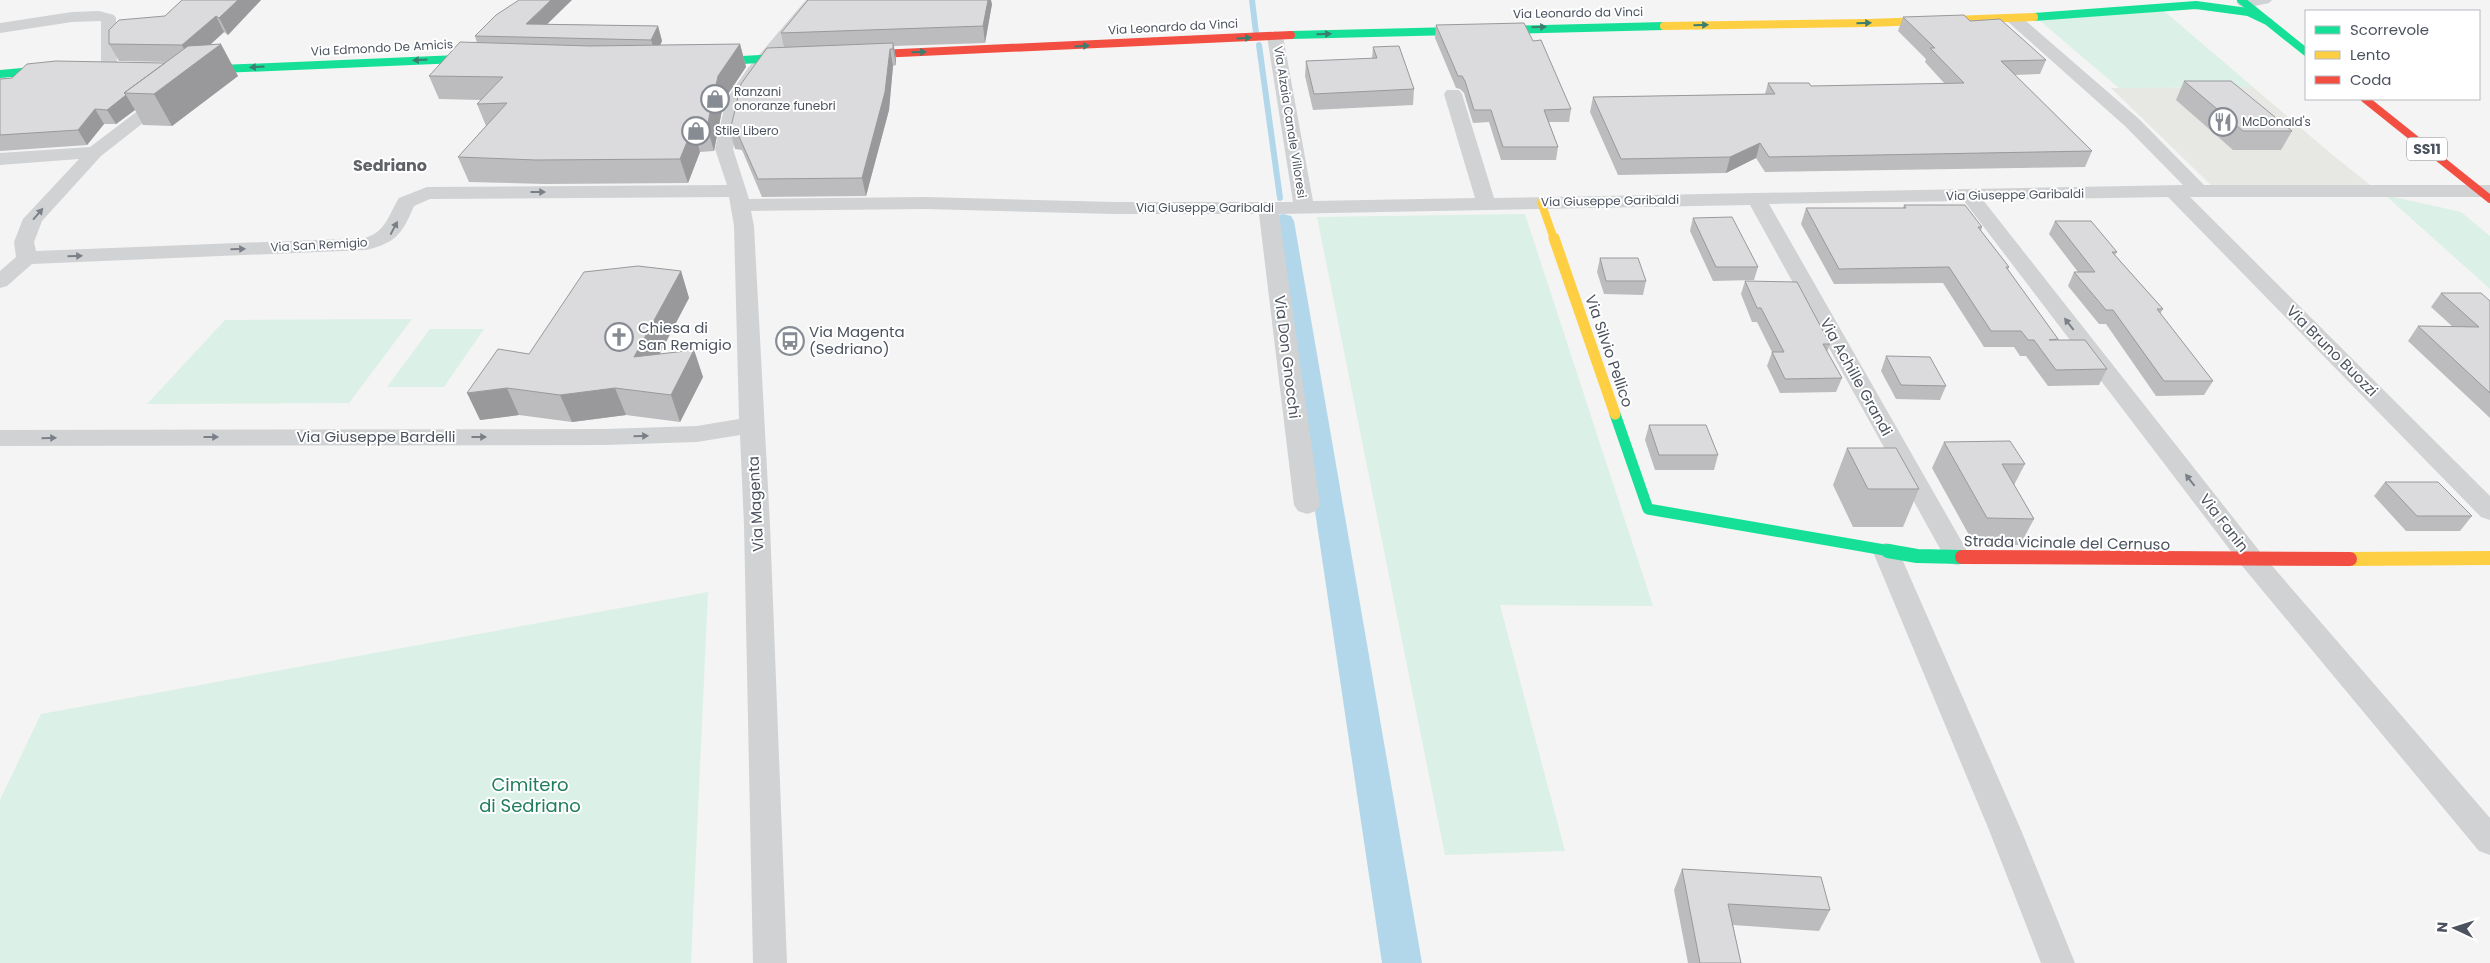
<svg xmlns="http://www.w3.org/2000/svg" width="2490" height="963" font-family="Poppins,sans-serif">
	<rect width="100%" height="100%" fill="#f4f4f4"/>
	<path fill="#e7e7e3" d="M 2253,87 L 2329,152 L 2370,185 L 2213,187 L 2111,88 Z"/>
	<path fill="#dbf0e6" d="M 2164,11 L 2253,87 L 2119,88 L 2039,20 Z
		M 2385,195 L 2461,212 L 2490,236 L 2490,289 Z
		M 1525,214 L 1653,606 L 1500,605 L 1565,851 L 1445,855 L 1317,217 Z
		M 412,319 L 349,403 L 147,404 L 225,320 Z
		M 430,329 L 484,329 L 444,387 L 387,387 Z
		M 708,592 L 691,963 L 0,963 L 0,800 L 41,714 Z"/>
	<g fill="none" stroke-linecap="round" stroke-linejoin="round">
		<path stroke="#b3d7ea" stroke-width="6" d="M 1252,0 L 1256,33
			M 1259,45 L 1280,198"/>
		<path fill="#b3d7ea" fill-rule="evenodd" d="M 1283,214 L 1291,216 L 1294,221 L 1422,963 L 1382,963 L 1272,221 L 1275,216 Z"/>
		<path fill="#d0d2d4" fill-rule="evenodd" d="M 806,0 L 822,0 L 760,75 L 744,100 L 733,149 L 749,199 L 925,197 L 1114,202 L 1293,202 L 1267,36 L 1275,31 L 1283,36 L 1313,201 L 1475,198 L 1444,94 L 1447,90 L 1459,90 L 1462,94 L 1494,198 L 2183,185 L 2126,127 L 2007,21 L 2005,18 L 2007,15 L 2019,15 L 2139,119 L 2204,185 L 2490,185 L 2490,197 L 2190,197 L 2490,496 L 2490,520 L 2481,517 L 2168,197 L 1983,200 L 2261,553 L 2490,818 L 2490,855 L 2479,851 L 2243,567 L 1964,201 L 1769,204 L 1970,556 L 1966,563 L 1957,565 L 1948,563 L 1944,556 L 1750,205 L 1279,214 L 1320,505 L 1316,511 L 1307,514 L 1298,511 L 1294,505 L 1259,214 L 1114,214 L 925,209 L 751,211 L 754,226 L 770,525 L 787,963 L 753,963 L 744,525 L 740,435 L 697,442 L 605,445 L 0,446 L 0,430 L 605,429 L 697,426 L 739,419 L 734,226 L 729,197 L 430,199 L 414,206 C 402,234 396,243 366,250 L 32,264 L 7,286 L 0,288 L 0,271 L 16,257 L 14,242 L 23,219 L 79,159 L 0,165 L 0,153 L 90,147 L 160,94 L 172,94 L 175,98 L 101,156 L 42,221 L 34,242 L 36,251 L 365,238 C 387,231 388,215 399,198 L 427,187 L 727,185 L 715,149 L 726,100 L 748,68 Z
			M 2239,0 L 2272,0 L 2269,3 L 2245,8 L 2240,6 L 2237,3 Z
			M 99,11 L 114,15 L 116,18 L 117,63 L 120,69 L 118,73 L 106,73 L 101,63 L 101,21 L 72,22 L 0,33 L 0,23 L 72,12 Z
			M 1886,543 L 1895,545 L 1899,552 L 2021,830 L 2075,963 L 2041,963 L 1989,830 L 1873,552 L 1877,545 Z"/>
		<path stroke="#16e098" stroke-width="8" d="M 2241,0 L 2306,52
			M 2034,17 L 2196,5 L 2248,12 L 2269,22
			M 1291,35 L 1664,26
			M 707,62 L 796,57
			M 198,70 L 482,58
			M 0,74 L 55,69"/>
		<path stroke="#16e098" stroke-width="11" d="M 1615,414 L 1648,509 L 1896,552"/>
		<path stroke="#16e098" stroke-width="14" d="M 1888,551 L 1917,556 L 1962,557"/>
		<path stroke="#ffcf43" stroke-width="8" d="M 1664,26 L 1868,23 L 2034,17
			M 1541,202 L 1554,239"/>
		<path stroke="#ffcf43" stroke-width="11" d="M 1554,238 L 1615,414"/>
		<path stroke="#ffcf43" stroke-width="14" d="M 2350,559 L 2490,558"/>
		<path stroke="#f24e42" stroke-width="8" d="M 857,55 L 1291,35
			M 2365,99 L 2490,199"/>
		<path stroke="#f24e42" stroke-width="14" d="M 1962,557 L 2350,559"/>
	</g>
	<path fill="#bcbcbe" d="M 182,0 L 261,0 L 228,35 L 224,32 L 210,45 L 238,76 L 172,126 L 143,125 L 135,110 L 116,124 L 104,124 L 87,145 L 0,151 L 0,79 L 165,63 L 167,62 L 119,61 L 109,44 L 165,16 Z
		M 992,4 L 985,43 L 894,46 L 896,60 L 896,65 L 893,66 L 889,110 L 866,196 L 762,197 L 742,150 L 735,149 L 730,131 L 784,48 L 781,33 Z
		M 1903,17 L 1970,21 L 2046,60 L 2040,74 L 2015,75 L 2092,151 L 2085,167 L 1765,172 L 1756,158 L 1726,173 L 1618,175 L 1590,112 L 1593,97 L 1765,94 L 1768,83 L 1811,86 L 1945,84 L 1925,62 L 1926,59 L 1898,31 Z
		M 547,24 L 658,26 L 662,41 L 660,45 L 740,44 L 746,67 L 724,100 L 714,151 L 700,152 L 688,183 L 545,184 L 469,182 L 458,157 L 486,126 L 477,104 L 481,100 L 439,99 L 429,76 L 477,43 L 475,36 Z
		M 1436,25 L 1533,41 L 1571,109 L 1569,122 L 1549,122 L 1558,147 L 1556,160 L 1501,160 L 1489,122 L 1473,123 L 1464,93 L 1460,89 L 1456,88 L 1435,38 Z
		M 1373,47 L 1414,89 L 1413,105 L 1313,110 L 1305,76 L 1306,61 L 1372,59 Z
		M 2184,81 L 2292,131 L 2281,150 L 2233,150 L 2176,100 Z
		M 1904,205 L 1982,227 L 1981,231 L 2009,267 L 2008,270 L 2058,339 L 2107,369 L 2099,385 L 2048,386 L 2026,356 L 2020,356 L 2014,347 L 1984,347 L 1943,283 L 1834,284 L 1801,224 L 1806,208 L 1903,208 Z
		M 1693,218 L 1758,267 L 1754,280 L 1713,281 L 1690,231 Z
		M 2055,221 L 2117,252 L 2115,255 L 2163,309 L 2160,314 L 2213,381 L 2204,395 L 2156,396 L 2106,324 L 2099,324 L 2068,286 L 2074,272 L 2078,272 L 2049,234 Z
		M 1600,258 L 1646,281 L 1643,295 L 1604,294 L 1597,272 Z
		M 681,271 L 689,298 L 659,354 L 694,350 L 703,377 L 680,422 L 626,415 L 572,422 L 519,415 L 480,420 L 529,354 Z
		M 1745,281 L 1830,344 L 1827,352 L 1842,378 L 1836,392 L 1780,393 L 1767,366 L 1772,352 L 1757,322 L 1752,322 L 1741,294 Z
		M 2441,293 L 2490,301 L 2490,418 L 2408,341 L 2418,326 L 2453,327 L 2431,307 Z
		M 1886,356 L 1946,386 L 1940,400 L 1896,399 L 1881,371 Z
		M 1649,425 L 1718,455 L 1714,470 L 1655,470 L 1645,440 Z
		M 1944,442 L 2025,464 L 2014,485 L 2034,519 L 2020,545 L 1974,544 L 1932,468 Z
		M 1847,448 L 1919,489 L 1903,527 L 1853,527 L 1833,485 Z
		M 2385,482 L 2472,516 L 2460,531 L 2406,531 L 2374,496 Z
		M 1682,869 L 1830,910 L 1819,931 L 1733,925 L 1741,963 L 1688,963 L 1674,890 Z"/>
	<path fill="#99999b" d="M 238,0 L 261,0 L 228,35 L 219,18 Z
		M 551,0 L 572,0 L 533,38 L 526,24 Z
		M 988,0 L 991,0 L 992,4 L 985,43 L 983,26 Z
		M 216,16 L 224,32 L 191,62 L 182,45 Z
		M 658,26 L 662,41 L 656,55 L 651,40 Z
		M 893,43 L 896,60 L 896,65 L 893,49 Z
		M 221,44 L 238,76 L 172,126 L 154,94 Z
		M 740,44 L 746,67 L 724,100 L 714,151 L 707,127 L 718,76 Z
		M 890,49 L 893,66 L 889,110 L 866,196 L 862,178 Z
		M 126,95 L 135,110 L 116,124 L 107,110 Z
		M 95,109 L 104,124 L 87,145 L 78,130 Z
		M 693,127 L 700,152 L 688,183 L 680,159 Z
		M 1760,143 L 1756,158 L 1726,173 L 1730,157 Z
		M 681,271 L 689,298 L 644,384 L 634,357 Z
		M 694,350 L 703,377 L 680,422 L 671,395 Z
		M 507,388 L 519,415 L 480,420 L 467,393 Z
		M 615,388 L 626,415 L 572,422 L 560,395 Z"/>
	<path fill="#dbdbdd" stroke="#99999b" d="M 182,0 L 238,0 L 219,18 L 216,16 L 182,45 L 109,44 L 109,30 L 119,20 L 165,16 Z
		M 519,0 L 551,0 L 526,24 L 658,26 L 651,40 L 475,36 L 496,15 Z
		M 808,0 L 988,0 L 983,26 L 781,33 Z
		M 1964,15 L 1970,21 L 2000,19 L 2046,60 L 2001,61 L 2092,151 L 1769,157 L 1760,143 L 1730,157 L 1621,159 L 1593,97 L 1775,94 L 1768,83 L 1809,83 L 1811,86 L 1964,83 L 1930,48 L 1935,48 L 1903,17 Z
		M 1524,23 L 1533,41 L 1541,40 L 1571,109 L 1544,110 L 1558,147 L 1503,147 L 1491,110 L 1474,110 L 1465,81 L 1462,76 L 1458,76 L 1436,25 Z
		M 460,42 L 590,46 L 740,44 L 718,76 L 707,127 L 693,127 L 680,159 L 536,160 L 458,157 L 507,103 L 477,104 L 503,77 L 429,76 Z
		M 893,43 L 893,49 L 890,49 L 885,92 L 862,178 L 758,179 L 737,132 L 730,131 L 741,84 L 767,48 Z
		M 221,44 L 154,94 L 124,93 L 188,46 Z
		M 1399,46 L 1414,89 L 1314,94 L 1306,61 L 1377,58 L 1373,47 Z
		M 56,61 L 165,63 L 124,93 L 126,95 L 107,110 L 95,109 L 78,130 L 0,135 L 0,79 L 12,78 L 27,64 Z
		M 2184,81 L 2231,81 L 2292,131 L 2243,131 Z
		M 1904,205 L 1965,205 L 1982,227 L 1978,227 L 2009,267 L 2006,267 L 2058,339 L 2049,340 L 2085,340 L 2107,369 L 2056,370 L 2034,340 L 2028,340 L 2021,331 L 1991,331 L 1949,267 L 1839,269 L 1806,208 L 1906,208 Z
		M 1732,217 L 1758,267 L 1716,267 L 1693,218 Z
		M 2055,221 L 2091,221 L 2117,252 L 2112,252 L 2163,309 L 2157,309 L 2213,381 L 2164,381 L 2113,310 L 2106,310 L 2074,272 L 2095,272 Z
		M 1600,258 L 1638,258 L 1646,281 L 1606,281 Z
		M 638,266 L 681,271 L 634,357 L 694,350 L 671,395 L 615,388 L 560,395 L 507,388 L 467,393 L 498,349 L 529,354 L 584,272 Z
		M 1745,281 L 1797,282 L 1830,344 L 1823,344 L 1842,378 L 1785,379 L 1772,352 L 1784,352 L 1761,308 L 1757,308 Z
		M 2441,293 L 2481,293 L 2490,301 L 2490,393 L 2418,326 L 2479,327 Z
		M 1886,356 L 1930,357 L 1946,386 L 1901,385 Z
		M 1649,425 L 1706,425 L 1718,455 L 1659,455 Z
		M 2010,441 L 2025,464 L 2002,464 L 2034,519 L 1987,518 L 1944,442 Z
		M 1847,448 L 1896,448 L 1919,489 L 1868,489 Z
		M 2385,482 L 2438,482 L 2472,516 L 2417,516 Z
		M 1682,869 L 1821,877 L 1830,910 L 1728,904 L 1741,963 L 1700,963 Z"/>
	<defs><path id="oneway-solid" d="M-6-.8H1V-3.2L6.5 0L1 3.2V.8H-6Z" transform="scale(1.25)"/></defs>
	<g fill="#3c7d70">
		<use href="#oneway-solid" transform="translate(1864 23) rotate(-1)"/>
		<use href="#oneway-solid" transform="translate(1701 25) rotate(-1)"/>
		<use href="#oneway-solid" transform="translate(1539 27) rotate(-2)"/>
		<use href="#oneway-solid" transform="translate(1324 34) rotate(-2)"/>
		<use href="#oneway-solid" transform="translate(1244 38) rotate(-3)"/>
		<use href="#oneway-solid" transform="translate(1082 46) rotate(-3)"/>
		<use href="#oneway-solid" transform="translate(919 52) rotate(-2)"/>
		<use href="#oneway-solid" transform="translate(420 60) rotate(177)"/>
		<use href="#oneway-solid" transform="translate(257 67) rotate(177)"/>
	</g>
	<g fill="#7a7f88">
		<use href="#oneway-solid" transform="translate(538 192)"/>
		<use href="#oneway-solid" transform="translate(38 214) rotate(-49)"/>
		<use href="#oneway-solid" transform="translate(394 228) rotate(-62)"/>
		<use href="#oneway-solid" transform="translate(238 249) rotate(-2)"/>
		<use href="#oneway-solid" transform="translate(75 256) rotate(-2)"/>
		<use href="#oneway-solid" transform="translate(2069 324) rotate(-128)"/>
		<use href="#oneway-solid" transform="translate(641 436) rotate(-2)"/>
		<use href="#oneway-solid" transform="translate(211 437)"/>
		<use href="#oneway-solid" transform="translate(479 437)"/>
		<use href="#oneway-solid" transform="translate(49 438) rotate(-1)"/>
		<use href="#oneway-solid" transform="translate(2190 480) rotate(-128)"/>
	</g>
	<defs>
		<symbol id="shop-ring" viewBox="-11 -11 22 22"><circle r="9.5" fill="#fff" stroke="#878b93" stroke-width="1.5"/><path d="M-5-2.5h2.3a2.7 3.5 0 0 1 5.4 0H5L5.5 6h-11ZM-1.5-2.5h3a1.5 2.3 0 0 0-3 0Z" fill="#878b93"/></symbol>
		<symbol id="restaurant-ring" viewBox="-11 -11 22 22"><circle r="9.5" fill="#fff" stroke="#878b93" stroke-width="1.5"/><path d="M-5-6h1v4h1v-4h1v4h1v-4h1v5L-1.5 .5V6h-2V.5L-5-1ZM5-6V6H3V1.5H1.5Q1.5-4 5-6Z" fill="#878b93"/></symbol>
		<symbol id="church-ring" viewBox="-11 -11 22 22"><circle r="9.5" fill="#fff" stroke="#878b93" stroke-width="1.5"/><path d="M-1.2-6h2.4v3.5h3.3v2.4h-3.3V6h-2.4V-.1h-3.3v-2.4h3.3Z" fill="#878b93"/></symbol>
		<symbol id="bus-ring" viewBox="-11 -11 22 22"><circle r="9.5" fill="#fff" stroke="#878b93" stroke-width="1.5"/><path d="M-5-6H5V4H4V6H2V4H-2V6H-4V4H-5ZM-3.5-4V0h7V-4ZM-3.5 1.2v1.5H-2V1.2ZM2 1.2v1.5H3.5V1.2Z" fill="#878b93"/></symbol>
	</defs>
	<g fill-rule="evenodd">
		<use href="#shop-ring" x="699" y="83" width="32" height="32"/>
		<use href="#restaurant-ring" x="2207" y="106" width="32" height="32"/>
		<use href="#shop-ring" x="680" y="115" width="32" height="32"/>
		<use href="#church-ring" x="603" y="321" width="32" height="32"/>
		<use href="#bus-ring" x="774" y="325" width="32" height="32"/>
	</g>
	<g text-anchor="middle" stroke-width="4" stroke-linejoin="round" paint-order="stroke">
		<g font-size="12" fill="#4c535f" stroke="#fff">
			<text transform="translate(1578 13) rotate(-1)" y="4">Via Leonardo da Vinci</text>
			<text transform="translate(1173 27) rotate(-3)" y="4">Via Leonardo da Vinci</text>
			<text transform="translate(382 48) rotate(-3)" y="4">Via Edmondo De Amicis</text>
			<text transform="translate(1290 122) rotate(81)" y="4">Via Alzaia Canale Villoresi</text>
			<text transform="translate(2015 195) rotate(-1)" y="4">Via Giuseppe Garibaldi</text>
			<text transform="translate(1610 201) rotate(-1)" y="4">Via Giuseppe Garibaldi</text>
			<text x="1205" y="212">Via Giuseppe Garibaldi</text>
			<text transform="translate(319 245) rotate(-3)" y="4">Via San Remigio</text>
		</g>
		<g font-size="12" fill="#4c535f" stroke="#fff" text-anchor="start">
			<text x="734" y="96">Ranzani<tspan x="734" dy="14">onoranze funebri</tspan></text>
			<text x="2242" y="126">McDonald's</text>
			<text x="715" y="135">Stile Libero</text>
		</g>
		<rect fill="#fff" stroke="#82878f" stroke-width="1" x="2407" y="137.5" width="40" height="23" rx="4"/>
		<g font-size="14" font-weight="bold" fill="#4c535f">
			<text x="2427" y="154">SS11</text>
		</g>
		<g font-size="15" fill="#4c535f" stroke="#fff" text-anchor="start">
			<text x="638" y="333">Chiesa di<tspan x="638" dy="17">San Remigio</tspan></text>
			<text x="809" y="337">Via Magenta<tspan x="809" dy="17">(Sedriano)</tspan></text>
		</g>
		<g font-size="15" fill="#4c535f" stroke="#fff">
			<text transform="translate(1609 351) rotate(71)" y="5">Via Silvio Pellico</text>
			<text transform="translate(2332 351) rotate(45)" y="5">Via Bruno Buozzi</text>
			<text transform="translate(1287 357) rotate(83)" y="5">Via Don Gnocchi</text>
			<text transform="translate(1856 377) rotate(61)" y="5">Via Achille Grandi</text>
			<text x="376" y="442">Via Giuseppe Bardelli</text>
			<text transform="translate(756 504) rotate(-93)" y="5">Via Magenta</text>
			<text transform="translate(2224 523) rotate(52)" y="5">Via Fanin</text>
			<text transform="translate(2067 543) rotate(1)" y="5">Strada vicinale del Cernuso</text>
		</g>
		<g font-size="16" font-weight="bold" fill="#5f6267" stroke="#fff">
			<text x="390" y="171">Sedriano</text>
		</g>
		<g font-size="18" fill="#207d5d" stroke="#fff">
			<text x="530" y="791">Cimitero<tspan x="530" dy="21">di Sedriano</tspan></text>
		</g>
	</g>
	<rect x="2305" y="10" width="175" height="90" fill="#ffffff" stroke="#b7babf"/>
	<rect x="2315" y="26" width="25" height="8" fill="#16e098" stroke="#b7babf"/>
	<text x="2350" y="35" font-size="15" fill="#4c535f">Scorrevole</text>
	<rect x="2315" y="51" width="25" height="8" fill="#ffcf43" stroke="#b7babf"/>
	<text x="2350" y="60" font-size="15" fill="#4c535f">Lento</text>
	<rect x="2315" y="76" width="25" height="8" fill="#f24e42" stroke="#b7babf"/>
	<text x="2350" y="85" font-size="15" fill="#4c535f">Coda</text>
	<g transform="translate(2455 928) rotate(274)" stroke="#ffffff" stroke-width="4" paint-order="stroke">
	<path d="M0-4L9 19L0 12L-9 19Z" fill="#4c535f"/>
	<text y="-8" font-size="14" font-weight="bold" text-anchor="middle" fill="#4c535f">N</text>
	</g>
</svg>
